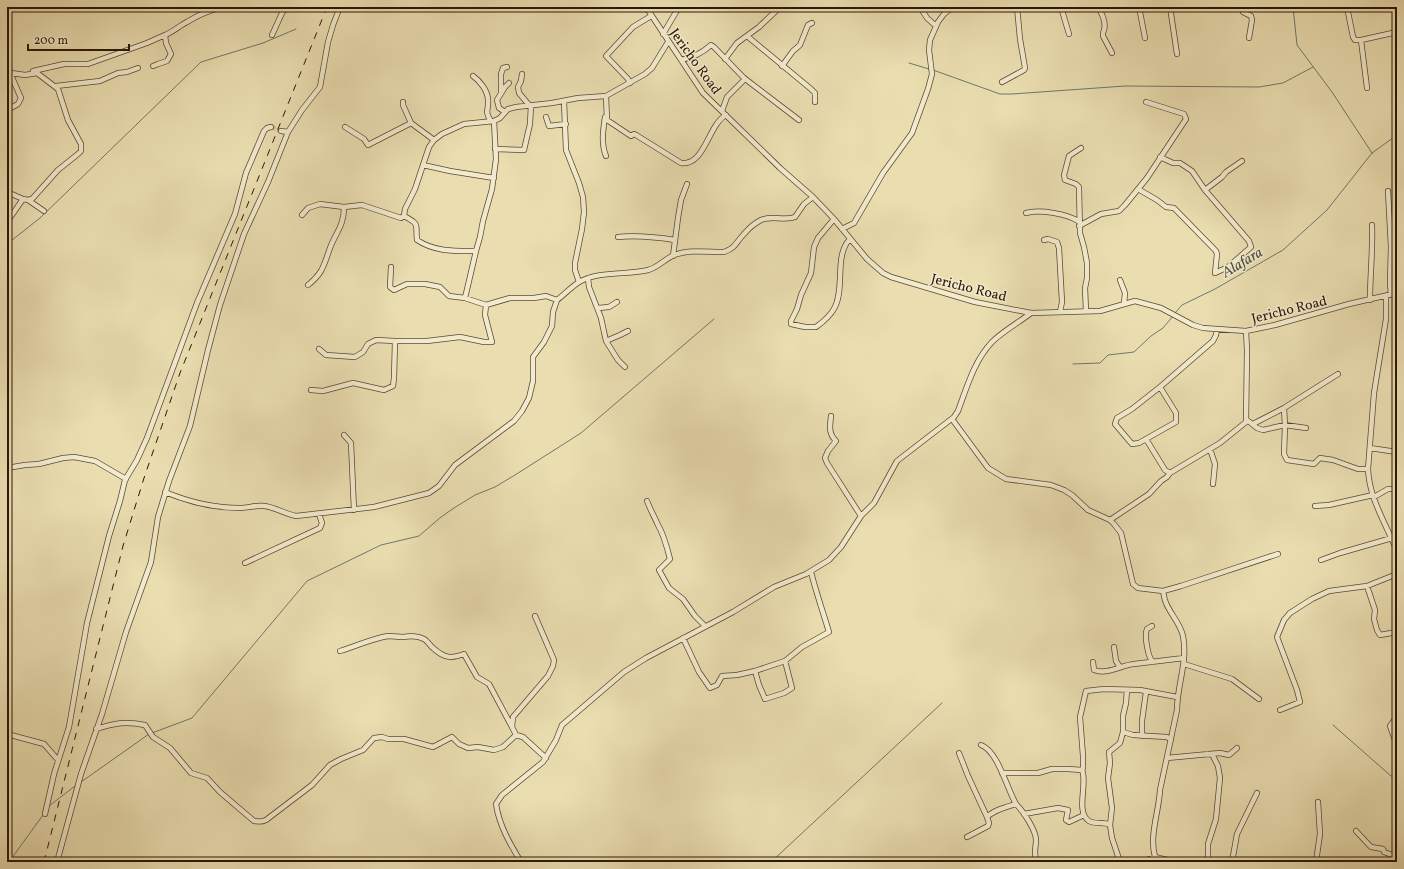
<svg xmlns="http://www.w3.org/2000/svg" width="1404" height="869" font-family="Vollkorn,serif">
	<rect width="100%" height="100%" fill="#eadeb1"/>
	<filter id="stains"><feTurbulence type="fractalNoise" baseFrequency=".005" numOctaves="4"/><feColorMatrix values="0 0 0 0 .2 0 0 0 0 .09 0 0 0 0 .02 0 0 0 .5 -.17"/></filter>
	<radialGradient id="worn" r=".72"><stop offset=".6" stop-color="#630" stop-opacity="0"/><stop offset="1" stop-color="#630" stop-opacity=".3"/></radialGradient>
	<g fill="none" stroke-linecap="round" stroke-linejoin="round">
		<path stroke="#6c796d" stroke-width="1" d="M 1293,7 L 1297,45 L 1332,92 L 1372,153
			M 909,63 L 929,69
			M 933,70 L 1000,94 L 1012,94 L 1125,86 L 1259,87 L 1283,83 L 1313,67
			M 7,244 L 40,218 L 201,62 L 263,43 L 296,29
			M 1175,313 L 1182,305 L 1215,289 L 1283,250 L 1327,210 L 1372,153 L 1397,135
			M 1073,364 L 1100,363 L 1108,355 L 1134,352 L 1151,336 L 1163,328 L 1173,316
			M 1333,725 L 1391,776 L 1397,777
			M 152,733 L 192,718 L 307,581 L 381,545 L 419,536 L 441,517 L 454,508 L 475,495 L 495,487 L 515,475 L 581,433 L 714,319
			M 81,782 L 149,734
			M 49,806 L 75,786
			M 9,862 L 43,815
			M 771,862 L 942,703"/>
		<path stroke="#c4b68f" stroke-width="4.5" stroke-dasharray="4.5 2" stroke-linecap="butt" d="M 271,127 L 281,131"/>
		<defs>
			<path id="minor" d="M 646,7 L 703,93 L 780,168 L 813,197 L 834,219 L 867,259 L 883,273 L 891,277 L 975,302 L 1031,313 L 1100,311 L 1135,301 L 1161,308 L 1193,325 L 1203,328 L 1246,331 L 1275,325 L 1349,304 L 1397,293
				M 920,7 L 927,18 L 936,26
				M 1061,7 L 1069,34
				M 1098,7 C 1103,15 1107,25 1103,33 L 1103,36 L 1112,53
				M 1139,7 L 1145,38
				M 1170,7 L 1177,54
				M 1247,7 L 1243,12 L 1251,16 L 1252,20 L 1249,38
				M 1347,7 L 1353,37 L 1355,40 L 1361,40 L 1397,32
				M 663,34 L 679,7
				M 272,35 L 282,13 L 286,7
				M 747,36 L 811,89 L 815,93 L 815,102
				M 1361,40 L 1367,88
				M 725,59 L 737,43 L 759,27 L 780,7
				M 681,60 C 693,57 701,54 711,45 L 714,47 L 744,78 L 799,120
				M 7,66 L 21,98 L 18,104 L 7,110
				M 153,66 L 158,64 L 167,61 L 171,54 L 166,43 L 165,35 C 173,32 179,26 187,22 C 198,15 210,10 223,7
				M 782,66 L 793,51 L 800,45 L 808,25 L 812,23
				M 33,71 L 64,64 L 88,64 L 147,43 L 165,35
				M 522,74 L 521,81 L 518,87 L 519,93 L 529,105
				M 473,76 C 480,81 488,91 488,100 C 489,110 484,111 491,121
				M 1002,82 L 1024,70 L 1025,68 L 1020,39 L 1017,7
				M 630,83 L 628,79 L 606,56 L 633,27 L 651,16
				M 56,86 L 100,81 L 118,73 L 127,72 L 138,68
				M 501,93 L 501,74 L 503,68 L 507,67
				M 606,96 L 607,120 L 631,136 L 634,134 L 636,135 L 681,163 C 705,166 708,125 726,115
				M 564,101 L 566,150 L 579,183 L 583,197 L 584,212 L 582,229 L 575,263 L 575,270 L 579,282
				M 403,102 L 403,105 L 411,123
				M 722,111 L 727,97 L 744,80 L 744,78
				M 505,112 L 499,108 L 497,100 L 505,87 L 509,83
				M 546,117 L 549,126 L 566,124
				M 605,117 C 603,130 601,144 606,156
				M 345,127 L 364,139 L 368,145 L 411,123 L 434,140
				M 281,131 L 288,132 L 302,110 L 320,87 L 328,42 L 333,25 L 340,7
				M 1081,148 L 1069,156 L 1064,175 L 1065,180 L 1076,184 L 1079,187 L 1080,233 L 1084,247 L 1087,263 L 1087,278 L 1085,288 L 1086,311
				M 495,149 L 524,150 L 530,124 L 531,105
				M 1160,157 L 1173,163 L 1180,163 L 1192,171 L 1205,190
				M 423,165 L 450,171 L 494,178
				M 1138,189 L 1157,200 L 1166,207 L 1174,208 L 1216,251 L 1217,254 L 1215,273
				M 1388,191 L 1391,247 L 1390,283 L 1391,295
				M 7,192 L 23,199
				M 28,200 L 44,211
				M 1026,213 C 1040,209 1067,214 1078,221
				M 302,215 L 308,208 L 320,204 L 344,207 L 362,205 L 401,218 L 404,216 L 405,209 L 415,189 L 429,147 L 434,140 L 442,134 L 464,124 L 494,121 L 500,118 L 508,109 L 516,107 L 552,103 L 578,98 L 606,96 L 645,74 L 652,68 L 668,42
				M 404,216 C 421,225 415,224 417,240 C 435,252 455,251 476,251
				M 834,219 L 818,238 L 814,247 L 811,273 L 801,295 L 797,309 L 791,321 L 791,324 L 805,327 L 816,327 C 823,322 831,315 835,307 C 845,287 834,255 850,239
				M 7,222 L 23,199 L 28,200 L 32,199 L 58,170 L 78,154 L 81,151 L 81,144 L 68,120 L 58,89 L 37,73 L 25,75 L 11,73
				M 1079,226 L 1101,214 L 1119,211 L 1125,205 L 1147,178 L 1186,119 L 1184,114 L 1146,102
				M 842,229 L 854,223 L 883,173 L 912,133 L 928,89 L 932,74 L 929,50 L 930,40 L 938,22 L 944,14 L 953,7
				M 618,237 C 638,235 655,237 675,240
				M 1044,240 L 1048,239 L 1057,242 L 1059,248 L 1062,302 L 1060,312
				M 673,256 L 678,218 L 681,200 L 687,184
				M 391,267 L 390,287 L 394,290 L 407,284 L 425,284 L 440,287 L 449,296 L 465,298 L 486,305 L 510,298 L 534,298 L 546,296 L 557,300
				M 1215,273 L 1228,267 L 1251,247 L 1249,241 L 1205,190 L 1222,177 L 1226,172 L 1242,161
				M 588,278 L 589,287 L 601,318 L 606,341 L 618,360 L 625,367
				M 1120,280 L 1125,293 L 1124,304
				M 308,285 C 323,273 324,265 330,248 C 336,232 344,226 344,207
				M 1386,296 L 1386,319 L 1374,393 L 1368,469 C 1369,498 1386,524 1397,551
				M 465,298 L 476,251 L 480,237 L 483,221 L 492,189 L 496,159 L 494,121
				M 1370,300 C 1370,275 1373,250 1372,225
				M 598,308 L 609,307 L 617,302
				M 606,341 L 620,335 L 628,331
				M 319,349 L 326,355 L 355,357 L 363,352 L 368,344 L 376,340 L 395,341 L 427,341 L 460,337 L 484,342 L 492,342 L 485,315 L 486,305
				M 311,390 L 323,391 L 353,383 L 384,390 L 393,386 L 394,378 L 395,341
				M 1284,408 L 1285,425 L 1284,454 L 1287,460 L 1314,464 L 1320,458 L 1333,460 L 1358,469 L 1368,469
				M 831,416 C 830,426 828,433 836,441 L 828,451 L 825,458 L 827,463 L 861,516
				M 952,419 L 988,468 L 1006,479 L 1051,485 L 1064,490 L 1072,495 L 1088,510 L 1110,520 L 1114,524 L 1121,533 L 1133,584 L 1138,588 L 1163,591
				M 1247,420 L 1257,428 L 1263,430 L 1285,425 L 1306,428
				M 1253,424 L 1284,408 L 1338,374
				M 344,435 L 351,443 L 354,510
				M 1146,439 L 1139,443 L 1132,444 L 1115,424 L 1117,418 L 1132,409 L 1160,387
				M 1370,448 L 1397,452
				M 1210,449 L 1215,464 L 1213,484
				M 7,468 L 25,465 L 39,464 L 63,458 L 74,457 L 95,461 L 126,479
				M 1170,473 L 1165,470 L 1146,439 L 1176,422 L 1176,413 L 1160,387 L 1213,341 L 1216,335 L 1217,329
				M 165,492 C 189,502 214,508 240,508 C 248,508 256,505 264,506 C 275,507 285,514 296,516 L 374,507 L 429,493 L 439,486 L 455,465 L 514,421 L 522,411 L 529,398 L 533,381 L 533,357 L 544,342 L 552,326 L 553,312 L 557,300 C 565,294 573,285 581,281 C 600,271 628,275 648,270 C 657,268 664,260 672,256 C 688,249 708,252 724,252 C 736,248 736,242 744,234 C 749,228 755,223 761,220 C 772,215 784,221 795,217 L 804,204 L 813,197
				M 1374,497 L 1388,489 L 1397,489
				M 647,501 C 651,511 654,516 658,525 C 664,535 667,547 670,559 L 659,570 L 669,588 L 683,599 L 695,616 L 705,626
				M 1315,506 L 1329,505 L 1373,495
				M 1110,520 L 1149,494 L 1161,481 L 1167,477 L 1170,473 L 1220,443 L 1246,422 L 1247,350 L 1246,331
				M 1321,560 L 1340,553 L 1392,538
				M 245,563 L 320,528 L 322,523 L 319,514
				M 1367,586 L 1375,610 L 1374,619 L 1377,630 L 1380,635 L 1397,632
				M 1152,626 L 1147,629 C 1144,635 1148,658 1153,662
				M 683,638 L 699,672 L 710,688 L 717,685 L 722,676 L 737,675 L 755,671
				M 1114,647 L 1116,661 L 1120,667
				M 340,651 C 356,646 371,639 388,636 C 393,636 398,637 403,637 C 409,636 418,636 424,639 C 428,641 430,646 433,648 C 444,658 451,659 464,654 L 477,677 L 489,684 L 512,727
				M 785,661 L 792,688 L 784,693 L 765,699 L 759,685 L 755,671 L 785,661 L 802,647 L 829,632 C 823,612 816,592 811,572
				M 1093,662 L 1094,670 C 1108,675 1121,665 1134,664 C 1151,662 1168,660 1184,658
				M 1184,664 L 1232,679 L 1259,699
				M 1280,710 L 1300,702 L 1297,690 L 1277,637 L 1284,620 L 1290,613 L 1312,599 L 1329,591 L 1367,586 L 1397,574
				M 96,729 C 115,723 126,721 145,725 L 153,737 L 170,748 L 191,773 L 207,778 L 220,792 L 254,821 C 259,822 262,822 266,820 L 312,785 L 330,765 L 341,759 L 363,750 L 374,738 L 382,737 L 388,739 L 404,739 L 433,747 L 452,737 L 459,744 L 468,748 L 478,747 L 494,750 L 503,747 L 516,735 L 523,737 L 546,758
				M 1123,732 L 1133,735 L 1167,737 L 1171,740
				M 7,734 L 44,744 L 58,760
				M 516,735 L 512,727 L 513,717 L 548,676 L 553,666 L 554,660 L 535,616
				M 1142,736 L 1142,721 L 1146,692
				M 1396,743 L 1390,726 L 1395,719 L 1397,718
				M 981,745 C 998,751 1007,789 1016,804
				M 959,753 L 968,776 L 987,817
				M 1167,758 L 1220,753 L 1229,755 L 1237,748
				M 1082,770 L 1083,768 L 1083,756 L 1080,717 L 1086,691 L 1104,689 L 1140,690 L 1177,697
				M 1002,773 L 1038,773 L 1052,769 L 1068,769 L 1082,770 C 1088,783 1075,812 1089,821 C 1096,825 1104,821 1110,825
				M 45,814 L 54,774 L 69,727 L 87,623 L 109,536 L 120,501 L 125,480 L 137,460 L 147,438 L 197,303 L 235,214 L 246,173 L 264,131 L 267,128 L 271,127
				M 1024,814 L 1058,808 L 1068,810 L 1066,820 L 1069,822 L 1084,815
				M 1356,831 L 1371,847 L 1383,849 L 1384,852 L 1395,856
				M 967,837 L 988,826 L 989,823 L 987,817 C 994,810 1006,807 1016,804 C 1023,811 1036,830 1036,840 C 1036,848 1033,854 1037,862
				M 1155,857 C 1149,835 1159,812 1160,790 L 1177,710 C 1177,685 1188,662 1183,636 C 1180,623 1171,615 1166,603 C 1164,599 1164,595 1163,591 L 1181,586 L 1278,554
				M 57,862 L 81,774 L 102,714 L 126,632 L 151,562 L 158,517 L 169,481 L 190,426 L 208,350 L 220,305 L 244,234 L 268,182 L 288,132
				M 521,862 C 510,844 499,825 496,804 L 502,795 L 543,762 L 556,740 L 562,725 L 624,672 L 646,658 L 733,612 L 774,587 L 806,574 L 829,560 L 841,547 L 861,516 L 874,503 L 897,461 L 954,417 L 958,411 C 967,387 974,361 992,342 C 1003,331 1018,323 1031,313
				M 612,862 L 616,861 L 619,862
				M 1120,862 L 1112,838 L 1110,825 L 1112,808 L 1108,778 L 1110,763 L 1109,752 L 1120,743 L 1123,732 L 1123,716 L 1126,703 L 1127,690
				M 1141,862 L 1155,857 L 1171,861 L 1188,862
				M 1208,862 L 1208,844 L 1216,819 L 1220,778 L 1218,766 L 1213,756 L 1210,754
				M 1232,862 L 1237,834 L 1257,793
				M 1316,862 L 1320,834 L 1318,802
				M 1392,862 L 1397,851"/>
		</defs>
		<use href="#minor" stroke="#5b4831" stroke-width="6"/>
		<use href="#minor" stroke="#f1eacc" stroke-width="4.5"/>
		<path stroke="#2b1606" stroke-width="1" stroke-dasharray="7 7" stroke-linecap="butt" d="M 44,862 L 123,546 L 144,478 L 180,373 L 327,7"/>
	</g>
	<g text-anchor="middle" stroke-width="3" stroke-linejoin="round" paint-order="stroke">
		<g font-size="14" fill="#2b1606" stroke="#f1eacc">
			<text transform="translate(696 61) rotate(54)" y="5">Jericho Road</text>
			<text transform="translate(969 287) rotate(14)" y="5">Jericho Road</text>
			<text transform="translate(1289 309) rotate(-14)" y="5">Jericho Road</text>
		</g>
		<g font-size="15" font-style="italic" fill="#515042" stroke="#f1eacc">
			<text transform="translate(1242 262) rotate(-31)" y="5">Alafara</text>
		</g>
	</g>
	<rect width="1404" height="869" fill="none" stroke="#eadeb1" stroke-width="24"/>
	<rect x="8" y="8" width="1388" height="853" fill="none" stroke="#2b1606" stroke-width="2"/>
	<rect x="12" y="12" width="1380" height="845" fill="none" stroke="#2b1606"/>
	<path d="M28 44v6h101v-6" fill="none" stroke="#2b1606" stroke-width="2"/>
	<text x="34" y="44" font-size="12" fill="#2b1606" stroke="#f1eacc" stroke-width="3" paint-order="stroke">200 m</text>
	<rect width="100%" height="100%" filter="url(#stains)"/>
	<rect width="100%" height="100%" fill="url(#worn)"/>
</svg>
